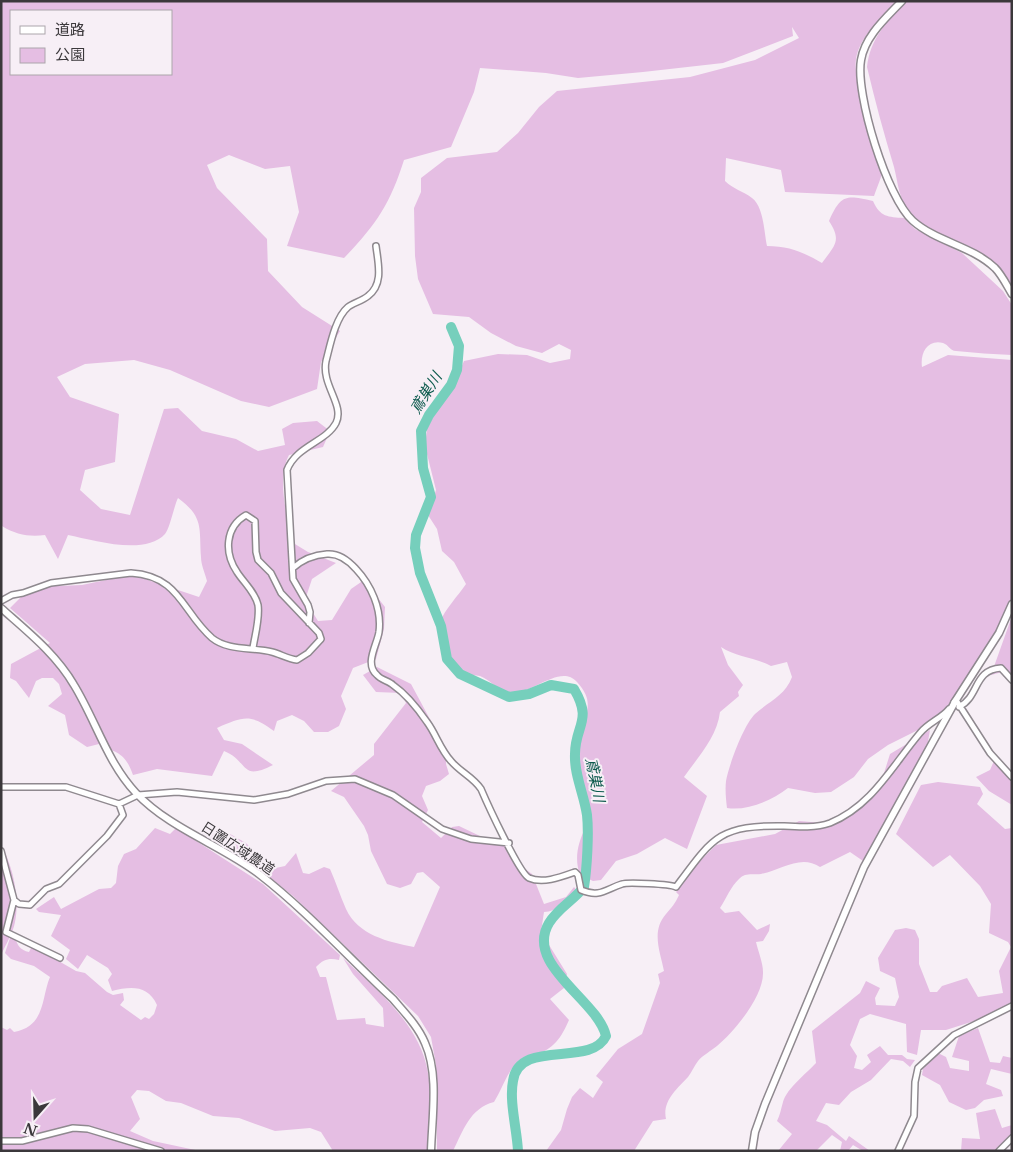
<svg xmlns="http://www.w3.org/2000/svg" width="1013" height="1152" font-family="'Libre Baskerville','Noto Sans JP',serif">
	<rect width="100%" height="100%" fill="#f7eff6"/>
	<path fill="#e5bee3" fill-rule="evenodd" d="M 1,1 L 899,1 C 884,16 859,36 856,59 C 852,89 880,132 883,163 C 884,173 877,187 874,196 L 785,192 L 781,170 L 726,158 L 725,181 C 733,189 743,191 752,198 C 764,207 764,233 767,246 C 789,246 803,252 822,263 C 835,245 842,241 829,221 C 841,194 846,195 873,201 C 880,217 888,217 904,218 L 915,229 L 962,253 L 1003,291 L 1012,305 L 1012,355 C 993,354 975,353 956,351 C 950,351 949,345 943,343 C 927,339 920,354 922,367 L 948,355 L 1012,360 L 1012,603 L 994,638 L 961,699 L 948,715 L 888,745 L 868,759 L 854,777 L 831,792 L 815,793 L 788,788 C 771,801 747,811 727,808 C 726,800 725,790 726,781 C 729,765 743,726 755,714 C 769,701 785,696 792,677 L 787,662 L 771,666 C 754,657 736,657 721,647 L 728,665 L 743,685 L 738,692 L 739,696 L 720,712 C 717,737 698,757 684,777 L 707,796 L 687,849 L 665,838 L 637,854 L 616,861 L 601,880 L 593,881 L 580,875 C 574,858 578,844 585,828 C 587,823 590,818 589,813 C 589,788 570,775 573,748 C 576,722 602,709 577,682 C 559,662 529,699 506,692 C 497,689 490,680 480,676 C 476,675 470,676 465,673 C 453,666 435,635 440,622 C 445,609 458,596 466,584 L 454,562 L 442,551 L 437,529 L 428,515 L 436,490 L 425,446 L 427,428 L 436,412 L 449,395 L 464,361 L 498,354 L 527,355 L 550,363 L 570,359 L 571,350 L 559,344 L 542,353 L 516,346 L 491,333 L 469,317 L 433,314 L 418,279 L 415,256 L 414,208 L 421,192 L 421,178 L 447,158 L 497,152 L 518,133 L 539,107 L 557,91 L 690,77 L 755,60 L 799,38 L 792,27 L 793,36 L 723,63 L 643,72 L 578,78 L 546,73 L 480,68 L 474,92 L 451,147 L 404,160 C 390,204 376,225 344,258 L 287,246 L 299,212 L 290,166 L 265,169 L 229,155 L 207,165 L 217,188 L 267,239 L 268,271 L 302,307 L 340,331 L 321,362 L 317,389 L 269,407 L 241,401 L 170,370 L 134,360 L 85,364 L 57,377 L 70,397 L 119,414 L 115,462 L 85,470 L 80,490 L 101,509 L 130,515 L 164,409 L 178,408 L 202,431 L 236,439 L 258,451 L 285,445 L 282,429 L 293,423 L 317,421 L 330,431 L 323,447 L 289,455 C 276,480 288,513 290,541 L 308,552 L 336,563 L 312,579 L 305,600 L 318,621 L 332,620 L 351,589 L 364,580 L 385,607 L 384,629 L 376,659 L 353,668 L 341,696 L 346,709 L 339,726 L 328,732 L 314,732 L 304,721 L 292,715 L 277,721 L 274,731 C 250,713 243,717 217,728 L 224,740 L 242,744 L 273,765 C 240,782 249,761 224,751 L 212,776 L 157,769 L 133,775 C 125,753 119,754 99,744 L 87,747 L 69,735 L 65,715 L 48,706 L 62,694 L 59,684 L 53,678 L 42,678 L 36,681 L 29,698 L 16,681 L 10,678 L 11,664 L 50,643 L 10,608 L 25,593 L 40,584 L 60,586 L 82,585 L 125,576 L 142,578 L 199,597 L 207,581 C 205,573 201,565 201,557 C 199,528 204,517 178,498 C 174,506 170,528 165,534 C 145,556 93,540 68,535 L 58,559 L 45,535 C 30,537 16,535 2,526 ZM 11,11 L 171,11 L 171,74 L 11,74 Z
		M 904,1 L 1012,1 L 1012,289 C 988,236 940,250 910,213 C 899,200 898,183 894,167 C 884,134 875,101 867,67 C 870,39 887,22 904,1 Z
		M 1012,616 L 1012,675 L 1006,671 L 991,675 Z
		M 377,667 L 411,684 L 446,749 L 446,764 L 449,774 L 440,781 L 426,786 L 422,796 L 428,810 L 422,822 L 441,838 L 452,827 L 459,826 L 482,837 L 503,840 L 513,860 L 532,874 L 544,904 L 566,897 L 574,887 L 577,891 C 569,899 557,912 544,912 L 541,932 L 567,974 L 564,988 L 550,999 L 569,1020 C 561,1038 554,1049 535,1055 C 531,1056 527,1055 524,1057 C 509,1065 503,1088 494,1102 C 470,1108 463,1131 453,1151 L 437,1151 L 436,1065 L 431,1037 L 418,1016 L 293,896 L 259,869 L 207,836 L 223,830 L 246,843 L 271,869 L 285,866 L 296,853 L 303,873 L 309,874 L 324,867 L 330,869 C 336,882 340,896 346,909 C 358,935 388,942 414,947 L 440,887 L 423,872 L 417,873 L 411,884 L 400,888 L 387,884 L 371,851 L 368,835 L 364,826 L 344,797 L 331,791 L 374,755 L 374,744 L 406,703 L 401,693 L 376,692 L 363,675 Z
		M 930,730 L 927,747 L 866,863 L 850,852 L 820,867 C 801,854 781,870 761,874 C 753,875 745,872 739,879 C 731,886 726,899 720,908 L 725,913 L 739,911 L 757,930 L 770,924 L 769,931 L 763,941 L 756,942 C 758,951 763,963 763,972 C 764,996 734,1032 717,1046 C 711,1051 703,1055 698,1061 C 694,1066 692,1072 688,1077 C 677,1089 662,1101 666,1119 L 653,1121 L 634,1151 L 546,1151 L 561,1130 L 567,1109 L 572,1097 L 580,1088 L 593,1098 L 603,1082 L 596,1076 L 618,1049 L 642,1034 L 660,983 L 658,974 L 664,971 C 660,951 651,931 666,914 C 672,907 675,904 679,895 L 676,892 L 699,862 L 716,845 L 775,834 L 799,821 L 834,824 L 856,812 L 879,789 L 890,754 Z
		M 994,761 L 1012,776 L 1012,805 L 989,791 L 976,777 L 990,770 Z
		M 938,782 L 980,787 L 983,794 L 977,804 L 1005,829 L 1012,828 L 1012,1009 L 946,1030 L 921,1030 L 917,1055 L 907,1052 L 906,1024 L 870,1014 L 860,1019 L 850,1045 L 857,1056 L 854,1068 L 862,1070 L 871,1062 L 867,1055 L 880,1046 L 888,1055 L 902,1055 L 907,1059 L 915,1060 L 910,1067 L 903,1061 L 891,1059 L 871,1080 L 851,1092 L 839,1105 L 826,1103 L 816,1121 L 827,1125 L 846,1141 L 849,1136 L 870,1151 L 863,1151 L 853,1145 L 848,1151 L 840,1151 L 842,1142 L 832,1135 L 816,1151 L 778,1151 L 792,1134 L 777,1121 C 780,1115 781,1109 783,1102 C 787,1088 806,1074 816,1063 L 812,1031 L 860,993 L 866,981 L 880,988 L 875,998 L 876,1005 L 895,1006 L 899,997 L 895,978 L 880,971 L 878,958 L 895,930 L 906,928 L 915,930 L 919,939 L 919,964 L 930,992 L 937,992 L 942,986 L 967,978 L 978,997 L 1003,993 L 999,971 L 1011,947 L 1008,942 L 989,933 L 991,904 L 980,886 L 950,855 L 933,867 L 896,834 L 921,785 Z
		M 155,828 L 170,834 L 176,828 L 263,884 L 340,955 L 339,960 C 329,958 324,959 316,967 L 320,977 L 326,977 L 337,1020 L 365,1018 L 366,1024 L 384,1027 L 383,1008 L 353,974 L 343,958 C 378,991 420,1024 428,1073 C 432,1098 429,1126 428,1151 L 333,1151 L 321,1132 L 310,1128 L 275,1131 L 239,1118 L 213,1116 L 181,1103 L 166,1101 L 149,1091 L 137,1090 L 131,1097 L 140,1119 L 130,1131 L 153,1141 L 200,1151 L 1,1151 L 1,1027 L 7,1030 L 10,1028 L 14,1032 C 46,1026 41,998 50,977 L 34,966 L 11,959 L 5,953 L 10,938 L 15,938 C 18,946 20,950 29,952 L 32,946 L 36,948 L 76,971 L 85,973 L 107,992 L 113,995 L 123,993 L 124,1000 L 120,1005 L 141,1020 L 145,1017 L 149,1019 L 154,1014 L 157,1005 C 148,985 131,986 112,991 L 108,980 L 112,974 L 108,968 L 87,955 L 78,969 L 66,959 L 70,950 L 51,936 L 61,915 L 39,912 L 36,909 L 54,897 L 61,909 L 99,889 L 111,888 L 116,883 L 118,866 L 124,854 L 136,849 Z
		M 1,845 C 13,866 20,898 15,922 C 13,933 6,944 1,955 Z
		M 978,1028 L 990,1062 L 1000,1063 L 1003,1056 L 1012,1058 L 1012,1074 L 991,1069 L 986,1084 L 1001,1090 L 1003,1096 L 984,1100 L 975,1108 L 966,1110 L 949,1102 L 940,1085 L 922,1075 L 923,1069 L 938,1053 L 946,1057 L 950,1068 L 969,1071 L 969,1061 L 952,1057 L 959,1036 Z
		M 995,1109 L 1002,1128 L 1012,1125 L 1012,1136 L 999,1151 L 961,1151 L 962,1138 L 980,1139 L 976,1113 Z"/>
	<g fill="none" stroke-linecap="round" stroke-linejoin="round">
		<path stroke="#76cfbc" stroke-width="10" d="M 451,327 L 459,346 L 457,370 L 451,385 L 429,415 L 421,431 L 423,468 L 431,497 L 416,535 L 415,548 L 420,573 L 441,626 L 447,659 L 460,674 L 509,697 L 529,694 L 551,685 L 574,689 C 593,721 575,725 575,754 C 574,775 584,794 587,815 C 589,833 587,868 584,887 C 574,900 558,908 549,923 C 524,965 598,1000 606,1036 C 591,1068 519,1038 513,1081 C 509,1101 517,1130 518,1151"/>
		<defs>
			<path id="minor" d="M 293,568 C 303,559 313,555 327,554 C 339,553 348,560 356,569 C 371,585 382,609 379,632 C 377,645 364,664 377,675 C 381,680 389,681 393,685 C 406,694 418,709 427,722 C 436,734 440,749 451,761 C 460,772 473,777 481,789 C 487,803 519,873 529,878 C 543,884 561,877 575,872 L 578,875 L 581,890 C 600,898 606,889 622,884 C 627,882 670,884 676,887 C 713,837 719,825 784,826 C 799,827 816,828 830,823 C 872,806 892,766 920,733 C 928,723 942,718 949,709
				M 1,601 L 12,595 L 23,593 L 51,583 L 131,573 C 180,576 182,612 212,638 C 228,651 252,647 272,652 C 280,654 288,659 297,660 L 308,653 L 321,639 L 319,633 L 281,593 L 271,573 L 258,560 L 256,552 L 255,521 L 246,515 C 225,527 224,553 237,572 C 244,583 255,592 258,605 C 260,618 255,635 253,648
				M 309,623 L 310,612 L 308,605 L 293,579 L 287,470 C 296,446 326,442 336,423 C 345,405 321,385 326,361 C 330,346 335,318 348,307 C 353,303 362,301 368,296 C 384,284 378,263 376,246
				M 954,702 L 956,700 L 990,753 L 1012,777
				M 959,707 C 980,696 973,670 1001,668 L 1012,680
				M 1,787 L 66,787 L 119,804 L 138,795 L 177,792 L 254,800 L 288,794 L 326,781 L 355,779 L 393,795 L 442,829 L 471,839 L 509,843
				M 1,851 L 14,900 L 19,904 L 30,905 L 46,889 L 59,884 L 107,836 L 123,815 L 119,804
				M 14,900 L 6,932 L 60,958
				M 1,1141 L 22,1141 L 73,1128 L 88,1129 L 161,1151
				M 898,1151 L 914,1116 L 915,1082 L 918,1068 L 954,1035 L 1012,1006
				M 999,1151 L 1012,1138"/>
			<path id="tertiary" d="M 902,1 C 886,18 865,36 861,60 C 855,94 887,198 913,221 C 937,242 972,246 995,268 C 1002,275 1007,286 1012,294
				M 1,608 C 28,632 56,654 74,685 C 96,721 107,762 136,793 C 170,829 221,845 259,874 C 307,911 349,958 393,999 C 404,1012 418,1026 425,1043 C 439,1074 432,1117 431,1151
				M 752,1151 L 755,1132 L 765,1104 L 864,867 L 956,700 L 999,633 L 1012,604"/>
		</defs>
		<use href="#minor" stroke="#8f898f" stroke-width="8"/>
		<use href="#tertiary" stroke="#8f898f" stroke-width="9"/>
		<use href="#minor" stroke="#fff" stroke-width="5"/>
		<use href="#tertiary" stroke="#fff" stroke-width="6"/>
	</g>
	<g text-anchor="middle" stroke-width="4" stroke-linejoin="round" paint-order="stroke">
		<g font-size="14" fill="#3b383b" stroke="#f7eff6">
			<text transform="translate(238 848) rotate(33)" y="5">日置広域農道</text>
		</g>
		<g font-size="15" font-style="italic" fill="#0c5a4d" stroke="#f7eff6">
			<text transform="translate(426 393) rotate(-58)" y="5">鳶巣川</text>
			<text transform="translate(595 780) rotate(79)" y="5">鳶巣川</text>
		</g>
	</g>
	<rect width="1013" height="1152" fill="none" stroke="#3b383b" stroke-width="5"/>
	<rect x="10" y="10" width="162" height="65" fill="#f7eff6" stroke="#aca6ab"/>
	<rect x="20" y="26" width="25" height="8" fill="#ffffff" stroke="#aca6ab"/>
	<text x="55" y="35" font-size="15" fill="#3b383b">道路</text>
	<rect x="20" y="48" width="25" height="15" fill="#e5bee3" stroke="#aca6ab"/>
	<text x="55" y="60" font-size="15" fill="#3b383b">公園</text>
	<g transform="translate(35 1117) rotate(200)" stroke="#f7eff6" stroke-width="4" paint-order="stroke">
	<path d="M0-4L9 19L0 12L-9 19Z" fill="#3b383b"/>
	<text y="-8" font-size="14" font-weight="bold" text-anchor="middle" fill="#3b383b">N</text>
	</g>
</svg>
